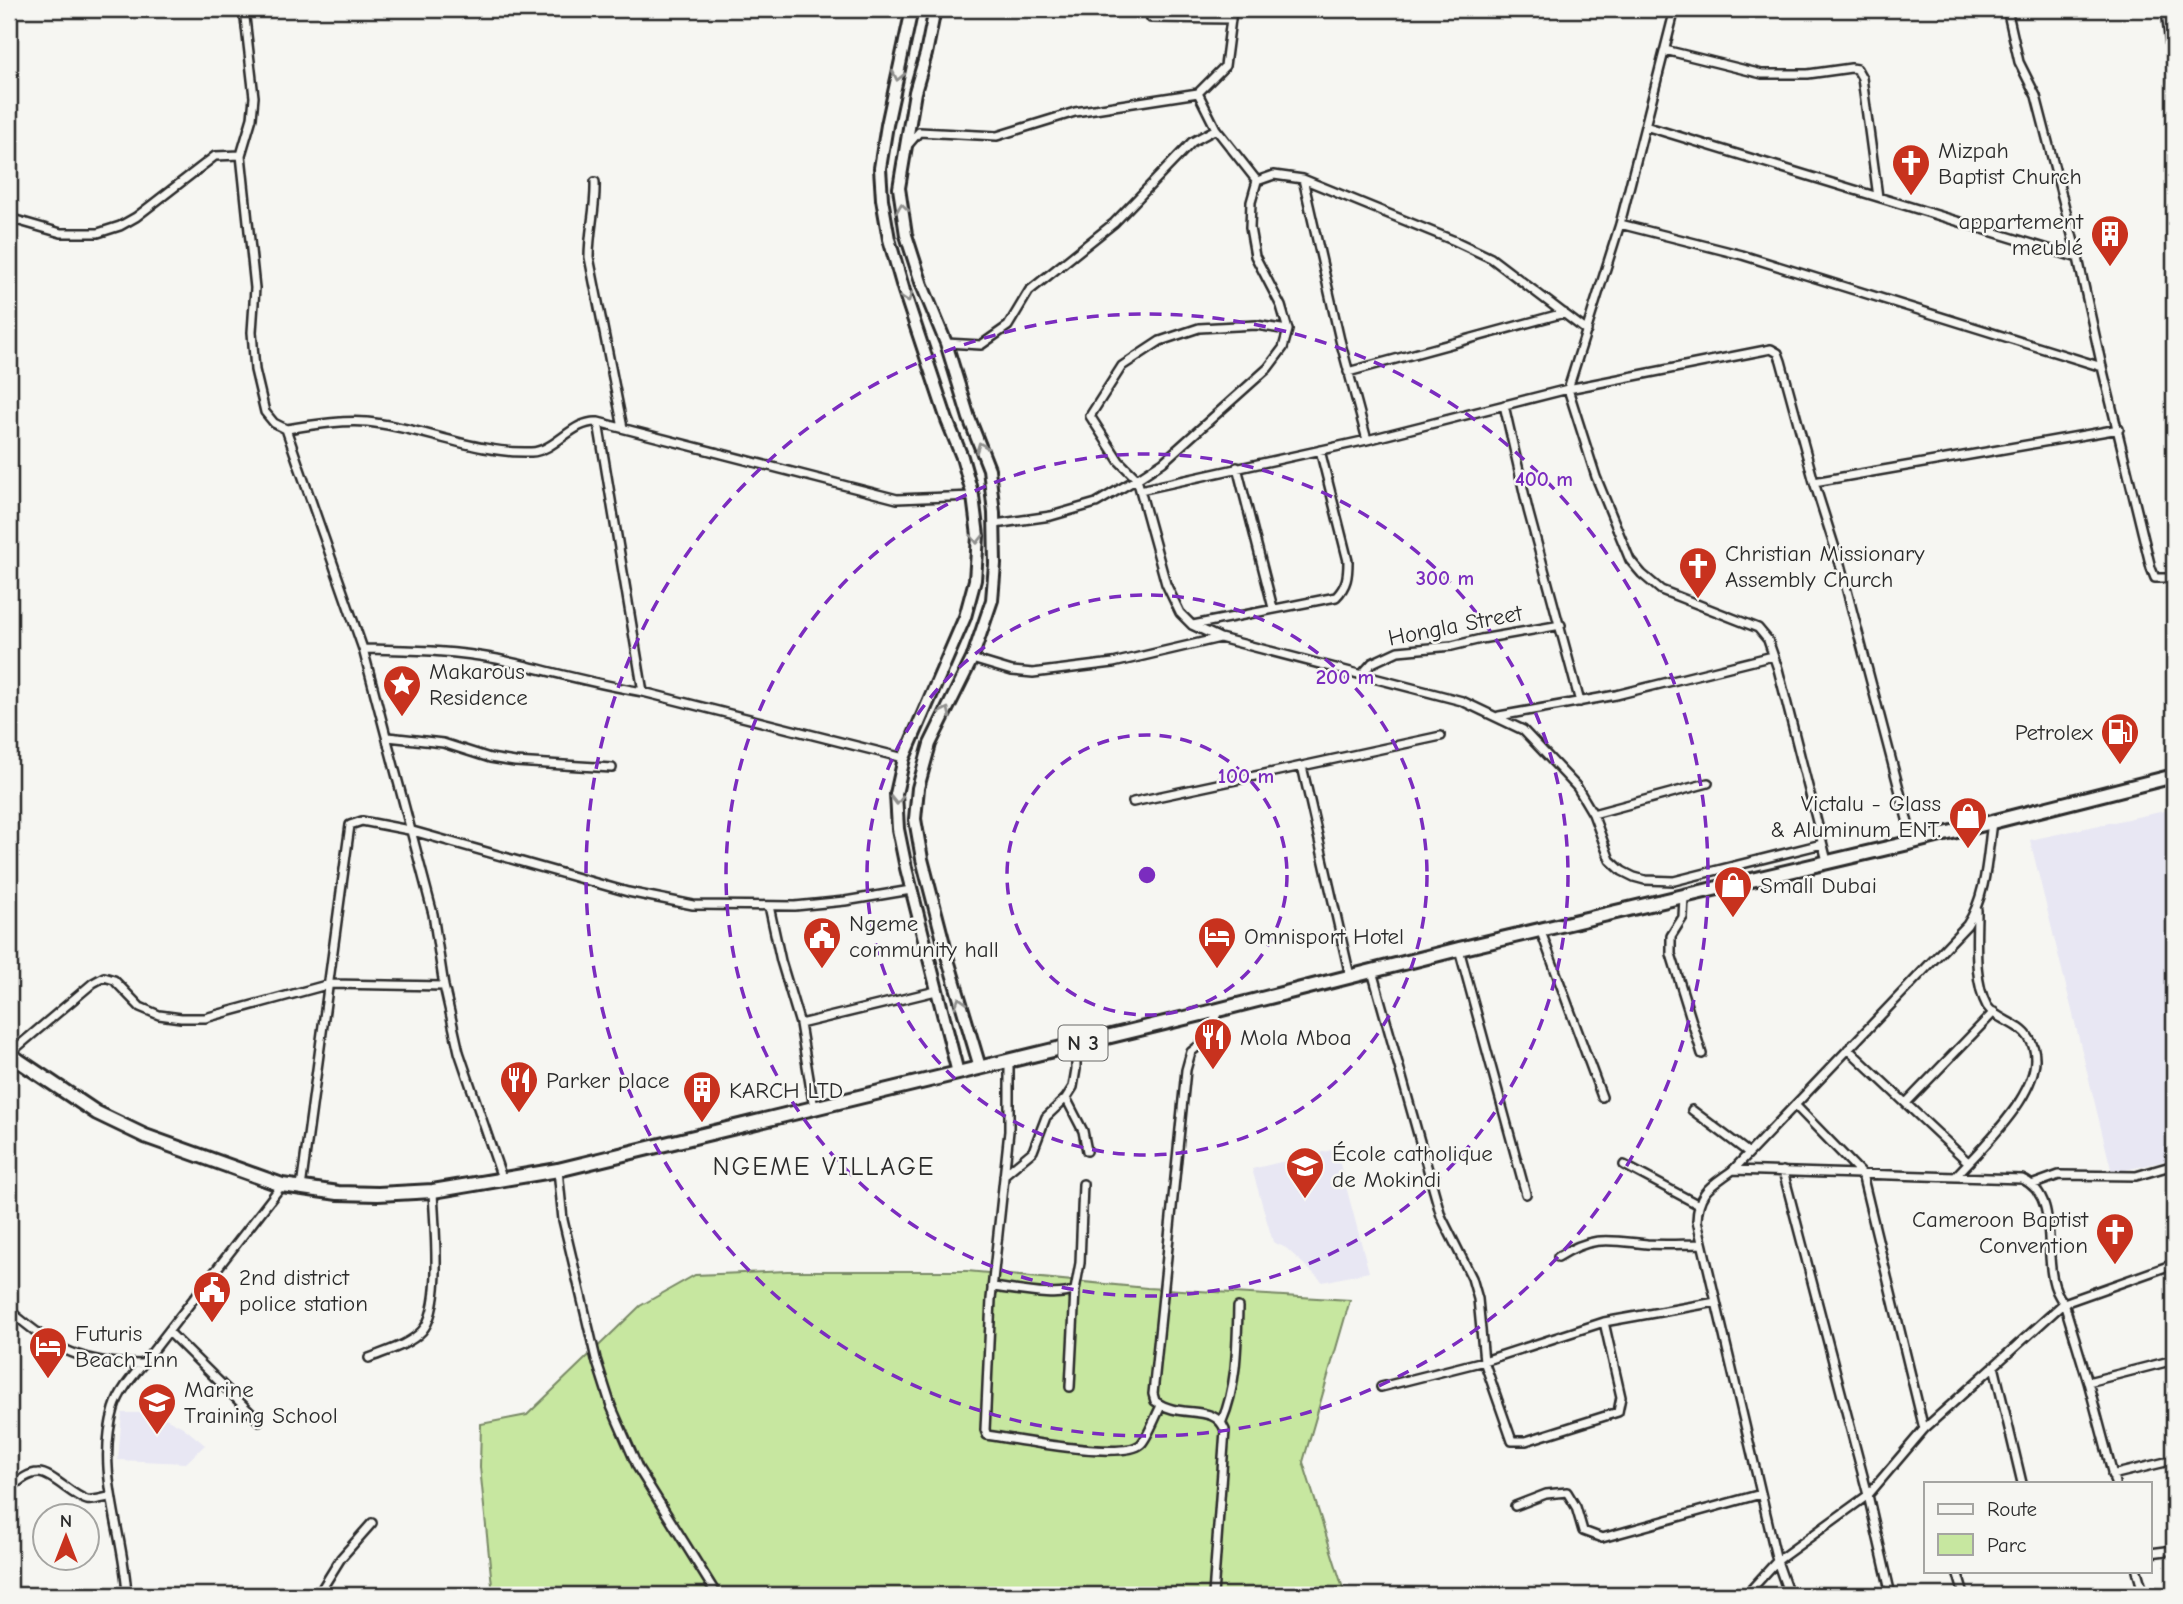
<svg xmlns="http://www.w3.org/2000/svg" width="2183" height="1604" font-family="'Comic Neue',sans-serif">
	<rect width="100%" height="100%" fill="#f6f6f2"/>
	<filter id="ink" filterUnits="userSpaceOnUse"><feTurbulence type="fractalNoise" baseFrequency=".0143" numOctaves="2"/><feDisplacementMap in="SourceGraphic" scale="14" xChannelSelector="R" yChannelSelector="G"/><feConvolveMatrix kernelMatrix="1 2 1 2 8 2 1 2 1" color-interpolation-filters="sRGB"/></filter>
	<g filter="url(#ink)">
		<path fill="#e8e7f3" d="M 2174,809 L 2174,1159 L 2112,1173 L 2030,840 Z
			M 1336,1149 L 1369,1272 L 1323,1282 L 1286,1248 L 1273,1242 L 1252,1169 Z
			M 122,1413 L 156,1413 L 183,1427 L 205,1445 L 186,1463 L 118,1460 Z"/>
		<path fill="#c7e7a0" stroke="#798966" stroke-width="2" d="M 787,1271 L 967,1271 L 1147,1288 L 1350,1300 L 1303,1462 L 1345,1595 L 493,1595 L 480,1467 L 481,1424 L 527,1415 L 640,1306 L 695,1275 Z"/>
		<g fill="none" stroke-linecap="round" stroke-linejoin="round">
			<defs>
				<path id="minor" d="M 244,9 L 254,97 L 252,118 L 241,155 L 255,288 L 252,332 L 255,370 L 265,412 L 274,423 L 286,429 L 363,649 L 433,914 L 444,986 L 459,1052 L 503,1181
					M 1147,9 L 1151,18 L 1231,19 L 1232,9
					M 1675,9 L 1620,224 L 1568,389 L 1596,477 L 1630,560 L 1642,574 L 1661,590 L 1758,628 L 1768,640 L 1778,669 L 1827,861
					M 2007,9 L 2019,62 L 2036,96 L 2078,258 L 2102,367 L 2151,568 L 2155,578 L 2174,578
					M 2166,9 L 2174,86
					M 1231,19 L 1225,66 L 1198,93 L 1216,129 L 1257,181
					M 1665,50 L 1762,74 L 1808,74 L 1851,68 L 1857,69 L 1862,78 L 1878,197
					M 1645,126 L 2078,258
					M 907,146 L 919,132 L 997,136 L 1075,112 L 1198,93
					M 1303,179 L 1340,340 L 1367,440
					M 1257,181 L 1274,175 L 1303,179 L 1455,241 L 1491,258 L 1587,331
					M 595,182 C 596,209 589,230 589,257 L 623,428
					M 9,218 L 61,233 L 98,233 L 120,226 L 136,217 L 215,156 L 241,155
					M 1620,224 L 1742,255 L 2102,367
					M 1288,330 L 1256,325 L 1199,328 L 1160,341 L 1122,366 L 1090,416 L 1119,461 L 1137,479 L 1166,584 L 1180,613 L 1192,625 L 1220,638 L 1462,701 L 1523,730 L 1577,787 L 1593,814 L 1610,860 L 1622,871 L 1634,877 L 1645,880 L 1674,881 L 1822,844
					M 946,343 L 981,345 L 1008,326 L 1029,291 L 1114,223 L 1192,142 L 1216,129
					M 1348,372 L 1564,313
					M 1504,405 L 1528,510 L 1580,702
					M 598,422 L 643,692
					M 286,429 C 313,425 340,420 367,422 C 422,427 474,454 531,452 C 556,451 572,420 598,422 L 897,499 L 973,496
					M 1237,467 L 1273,608
					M 1814,482 L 2119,429
					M 1140,490 L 1367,440 L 1568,389 L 1771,349 L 1778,353 L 1781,361 L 1814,482 L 1840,564 L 1913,842
					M 995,524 L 1051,516 L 1096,503 L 1137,479 L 1163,462 L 1268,368 L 1283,348 L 1288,330 L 1281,306 L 1255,256 L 1250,228 L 1251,202 L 1257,181
					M 1193,625 L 1336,597 C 1347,586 1348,576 1348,561 L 1320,450
					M 363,649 C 408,650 453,650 497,659 C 546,670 593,684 643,692 L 904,758
					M 972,659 L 1012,671 L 1033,673 L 1113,663 L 1220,638
					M 1362,674 L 1372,663 L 1398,651 L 1452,646 L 1481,639 L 1561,625
					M 1499,716 L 1616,695 L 1773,656
					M 388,737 L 443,743 L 490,758 L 515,762 L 612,768
					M 1302,766 L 1441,736
					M 1133,802 L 1302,766 L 1350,976
					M 1593,814 L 1708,783
					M 1684,896 L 1683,917 L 1671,936 L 1671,954 L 1702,1054
					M 769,906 L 781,961 L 800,1024 L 814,1108
					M 1540,929 L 1602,1097
					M 1459,949 L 1526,1194
					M 1372,971 L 1441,1216 L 1472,1278 L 1478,1299 L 1484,1361 L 1512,1441 L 1526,1441 L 1618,1412 L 1621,1397 L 1604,1322
					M 800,1024 L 936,991
					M 1848,1049 L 1968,1162
					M 9,1054 L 93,983 L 104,977 L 114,980 L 140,1007 L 159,1015 L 181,1018 L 205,1018 L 330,984 L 444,986
					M 1009,1060 L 1009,1131 L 991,1299 L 985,1430 L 987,1435 C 1014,1439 1123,1461 1141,1444 C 1148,1437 1156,1415 1161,1406
					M 1066,1098 L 1083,1131 L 1087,1151
					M 1906,1103 L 1994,1012
					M 1795,1105 L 1862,1174 L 1924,1429
					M 1692,1110 L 1749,1153
					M 1624,1165 L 1697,1204
					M 558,1170 L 563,1220 L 596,1359 L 611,1406 L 638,1468 L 717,1595
					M 1733,1170 L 2022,1179 C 2067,1199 2035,1271 2064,1303 L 2088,1382 L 2115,1483
					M 1783,1171 L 1868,1495 L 1891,1595
					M 1004,1175 L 1033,1151 L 1046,1117 L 1066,1098 L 1073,1087 L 1076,1069 L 1076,1044
					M 1955,1177 C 1980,1149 2057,1080 2029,1038 C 2020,1023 1996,1020 1987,1006 C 1973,981 1977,938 1977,910
					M 2034,1184 L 2059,1175 L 2136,1176 L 2174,1165
					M 301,1188 L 350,825 L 362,821 L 409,830 L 628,892 L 693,905 L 795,906 L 845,901 L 911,890
					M 1558,1257 C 1592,1235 1609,1240 1647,1244 C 1665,1245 1684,1244 1702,1244
					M 992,1287 C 1013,1289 1058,1299 1075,1290 L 1080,1263 L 1083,1184
					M 9,1310 C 56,1350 81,1364 143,1364 L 282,1185
					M 169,1332 L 259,1421
					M 369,1358 C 386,1351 409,1345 422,1331 C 444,1307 434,1223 433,1191
					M 1994,1366 L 2022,1483
					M 2088,1382 L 2174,1360
					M 1070,1387 L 1075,1290
					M 1381,1387 L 1484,1361 L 1604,1322 L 1716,1302
					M 1222,1421 C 1237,1386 1237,1345 1238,1307
					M 2112,1475 L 2174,1460
					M 9,1489 C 17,1483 27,1473 38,1473 C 51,1472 72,1496 87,1500 C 94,1501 102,1498 109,1497
					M 1515,1506 L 1546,1494 L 1567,1492 L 1576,1507 L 1583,1531 L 1602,1538 L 1761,1494
					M 2150,1553 L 2174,1550
					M 1957,1571 L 1964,1595
					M 2137,1571 L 2144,1595
					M 127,1595 C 124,1533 95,1472 114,1409 C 119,1392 132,1377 143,1364
					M 318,1595 L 341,1558 L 372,1523
					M 1213,1595 L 1225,1430 C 1214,1402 1180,1420 1155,1401 L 1153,1394 L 1186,1070 L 1191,1052 L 1206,1040 L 1218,1011
					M 1746,1595 L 1777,1561 L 1697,1221 C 1698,1191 1710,1187 1733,1170 L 1967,925 C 1987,894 1987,857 1992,822
					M 1789,1595 L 1777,1561 L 1868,1495 L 1924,1429 L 2064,1303 L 2174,1264"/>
				<path id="secondary" d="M 912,9 L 887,125 L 880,168 L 882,199 L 889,239 L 904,291 L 947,420 L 962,457 L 973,496 L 978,536 L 975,580 L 965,617 L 904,758 L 896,794 L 898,829 L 906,868 L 958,1073
					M 935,9 L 926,54 L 915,92 L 899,188 L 906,235 L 922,285 L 946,343 L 969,418 L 989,469 L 994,513 L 995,564 L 992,600 L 972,659 L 930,744 L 918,788 L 915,819 L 922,859 L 949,963 L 980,1067"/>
				<path id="trunk" d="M 9,1054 L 97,1113 L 145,1136 L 282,1185 L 338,1193 L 378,1194 L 433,1191 L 558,1170 L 1218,1010 L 1459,949 L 1913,842 L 2174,776"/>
			</defs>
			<use href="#minor" stroke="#2b2b2b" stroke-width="12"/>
			<use href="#secondary" stroke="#2b2b2b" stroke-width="16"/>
			<use href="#trunk" stroke="#2b2b2b" stroke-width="18"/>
			<use href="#minor" stroke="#f6f6f2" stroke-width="7"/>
			<use href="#secondary" stroke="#f6f6f2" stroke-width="10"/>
			<use href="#trunk" stroke="#f6f6f2" stroke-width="12"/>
		</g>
		<defs><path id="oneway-chevron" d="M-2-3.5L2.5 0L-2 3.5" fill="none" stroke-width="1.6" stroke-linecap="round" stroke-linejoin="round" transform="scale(1.75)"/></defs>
		<g stroke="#90908e">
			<use href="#oneway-chevron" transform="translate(898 76) rotate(102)"/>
			<use href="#oneway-chevron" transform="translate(902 208) rotate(-98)"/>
			<use href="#oneway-chevron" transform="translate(907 298) rotate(71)"/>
			<use href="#oneway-chevron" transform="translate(981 447) rotate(-111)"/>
			<use href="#oneway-chevron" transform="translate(977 539) rotate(90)"/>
			<use href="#oneway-chevron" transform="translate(946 712) rotate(-64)"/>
			<use href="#oneway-chevron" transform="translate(897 800) rotate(90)"/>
			<use href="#oneway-chevron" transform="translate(960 1002) rotate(-107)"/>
		</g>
	</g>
	<g fill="none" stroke="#7b2cbf" stroke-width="3.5" stroke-dasharray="12 9">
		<circle cx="1147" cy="875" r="140"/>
		<circle cx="1147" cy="875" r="280"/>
		<circle cx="1147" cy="875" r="421"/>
		<circle cx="1147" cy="875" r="561"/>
	</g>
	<defs>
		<symbol id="church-pin" viewBox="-11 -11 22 30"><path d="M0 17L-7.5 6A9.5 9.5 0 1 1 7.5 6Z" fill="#c8321e" stroke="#f6f6f2"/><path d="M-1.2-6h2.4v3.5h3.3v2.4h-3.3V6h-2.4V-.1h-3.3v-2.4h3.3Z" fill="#fff"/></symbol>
		<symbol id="building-pin" viewBox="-11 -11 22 30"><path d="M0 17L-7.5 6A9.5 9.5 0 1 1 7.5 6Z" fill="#c8321e" stroke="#f6f6f2"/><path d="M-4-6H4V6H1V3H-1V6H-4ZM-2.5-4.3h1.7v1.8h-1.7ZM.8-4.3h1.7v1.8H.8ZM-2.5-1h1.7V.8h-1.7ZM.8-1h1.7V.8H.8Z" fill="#fff"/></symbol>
		<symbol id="sight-pin" viewBox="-11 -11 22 30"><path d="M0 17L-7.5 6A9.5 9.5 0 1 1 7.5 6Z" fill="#c8321e" stroke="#f6f6f2"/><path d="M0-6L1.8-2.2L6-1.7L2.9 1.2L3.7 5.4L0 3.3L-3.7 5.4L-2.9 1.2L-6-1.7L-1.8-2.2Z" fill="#fff"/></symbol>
		<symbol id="fuel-pin" viewBox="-11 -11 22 30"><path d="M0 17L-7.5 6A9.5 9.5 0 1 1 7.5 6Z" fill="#c8321e" stroke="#f6f6f2"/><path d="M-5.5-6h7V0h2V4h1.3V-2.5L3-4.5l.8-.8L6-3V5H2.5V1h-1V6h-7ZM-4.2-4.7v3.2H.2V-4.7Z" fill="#fff"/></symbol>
		<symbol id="shop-pin" viewBox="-11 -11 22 30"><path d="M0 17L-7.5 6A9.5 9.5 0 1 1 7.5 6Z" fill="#c8321e" stroke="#f6f6f2"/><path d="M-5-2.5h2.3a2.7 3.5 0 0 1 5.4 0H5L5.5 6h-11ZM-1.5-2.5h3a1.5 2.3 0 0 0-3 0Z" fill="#fff"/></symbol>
		<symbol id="civic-pin" viewBox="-11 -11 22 30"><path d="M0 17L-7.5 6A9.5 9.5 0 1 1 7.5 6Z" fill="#c8321e" stroke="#f6f6f2"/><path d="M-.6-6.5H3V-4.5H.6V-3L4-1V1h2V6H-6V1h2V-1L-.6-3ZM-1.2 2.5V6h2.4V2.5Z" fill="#fff"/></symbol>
		<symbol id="hotel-pin" viewBox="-11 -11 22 30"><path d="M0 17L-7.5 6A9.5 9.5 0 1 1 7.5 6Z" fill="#c8321e" stroke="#f6f6f2"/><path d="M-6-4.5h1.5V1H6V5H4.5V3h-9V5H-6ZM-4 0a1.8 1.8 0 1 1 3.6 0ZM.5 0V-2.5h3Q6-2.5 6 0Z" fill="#fff"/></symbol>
		<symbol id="restaurant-pin" viewBox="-11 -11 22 30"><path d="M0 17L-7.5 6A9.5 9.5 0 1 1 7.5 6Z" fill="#c8321e" stroke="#f6f6f2"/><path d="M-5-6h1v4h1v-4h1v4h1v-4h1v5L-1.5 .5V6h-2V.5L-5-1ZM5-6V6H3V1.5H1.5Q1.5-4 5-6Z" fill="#fff"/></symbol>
		<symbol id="school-pin" viewBox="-11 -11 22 30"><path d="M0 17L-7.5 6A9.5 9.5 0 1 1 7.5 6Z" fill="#c8321e" stroke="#f6f6f2"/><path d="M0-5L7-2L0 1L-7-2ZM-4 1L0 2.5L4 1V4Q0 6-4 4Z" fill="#fff"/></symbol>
	</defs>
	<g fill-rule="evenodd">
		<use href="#church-pin" x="1889" y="141" width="44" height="60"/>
		<use href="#building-pin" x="2088" y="212" width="44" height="60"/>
		<use href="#church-pin" x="1676" y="544" width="44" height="60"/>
		<use href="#sight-pin" x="380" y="662" width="44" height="60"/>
		<use href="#fuel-pin" x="2098" y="710" width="44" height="60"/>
		<use href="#shop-pin" x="1946" y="794" width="44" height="60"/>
		<use href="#shop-pin" x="1711" y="863" width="44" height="60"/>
		<use href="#civic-pin" x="800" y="914" width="44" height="60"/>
		<use href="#hotel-pin" x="1195" y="914" width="44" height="60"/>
		<use href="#restaurant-pin" x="1191" y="1015" width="44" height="60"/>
		<use href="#restaurant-pin" x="497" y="1058" width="44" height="60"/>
		<use href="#building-pin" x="680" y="1068" width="44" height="60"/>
		<use href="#school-pin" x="1283" y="1144" width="44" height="60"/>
		<use href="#church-pin" x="2093" y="1210" width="44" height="60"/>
		<use href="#civic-pin" x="190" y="1268" width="44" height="60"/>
		<use href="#hotel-pin" x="26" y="1324" width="44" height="60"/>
		<use href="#school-pin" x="135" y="1380" width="44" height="60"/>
	</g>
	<g text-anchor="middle" stroke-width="5" stroke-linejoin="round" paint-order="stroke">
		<rect fill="#f6f6f2" stroke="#686867" stroke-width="2" x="1058.5" y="1025.5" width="49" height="35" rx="5"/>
		<g font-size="21" font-weight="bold" fill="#2b2b2b">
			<text x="1083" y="1050">N 3</text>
		</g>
		<g font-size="23" fill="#2b2b2b" stroke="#f6f6f2" text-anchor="start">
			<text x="1938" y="158">Mizpah<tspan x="1938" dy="26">Baptist Church</tspan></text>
			<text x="2083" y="229" text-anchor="end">appartement<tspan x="2083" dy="26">meublé</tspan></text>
			<text x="1725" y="561">Christian Missionary<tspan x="1725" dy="26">Assembly Church</tspan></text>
			<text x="429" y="679">Makarous<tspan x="429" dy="26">Residence</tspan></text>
			<text x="2093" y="740" text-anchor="end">Petrolex</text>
			<text x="1941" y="811" text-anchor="end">Victalu - Glass<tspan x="1941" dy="26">&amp; Aluminum ENT.</tspan></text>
			<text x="1760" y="893">Small Dubai</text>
			<text x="849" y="931">Ngeme<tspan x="849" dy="26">community hall</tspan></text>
			<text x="1244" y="944">Omnisport Hotel</text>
			<text x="1240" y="1045">Mola Mboa</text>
			<text x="546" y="1088">Parker place</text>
			<text x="729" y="1098">KARCH LTD</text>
			<text x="1332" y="1161">École catholique<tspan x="1332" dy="26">de Mokindi</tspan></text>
			<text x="2088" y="1227" text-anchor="end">Cameroon Baptist<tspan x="2088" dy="26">Convention</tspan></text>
			<text x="239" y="1285">2nd district<tspan x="239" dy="26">police station</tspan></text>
			<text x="75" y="1341">Futuris<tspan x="75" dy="26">Beach Inn</tspan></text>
			<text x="184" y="1397">Marine<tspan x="184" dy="26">Training School</tspan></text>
		</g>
		<g font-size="23" fill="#2b2b2b" stroke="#f6f6f2">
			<text transform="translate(1455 625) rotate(-11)" y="8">Hongla Street</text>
		</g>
		<g font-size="26" letter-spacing="2" fill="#2b2b2b" stroke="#f6f6f2">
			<text x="824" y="1175">NGEME VILLAGE</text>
		</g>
	</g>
	<circle cx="1147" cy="875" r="10" fill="#7b2cbf" stroke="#f6f6f2" stroke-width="3.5"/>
	<g font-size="21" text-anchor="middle" font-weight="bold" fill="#7b2cbf" stroke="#f6f6f2" stroke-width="5" stroke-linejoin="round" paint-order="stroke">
		<text x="1544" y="486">400 m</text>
		<text x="1445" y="585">300 m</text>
		<text x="1345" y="684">200 m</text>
		<text x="1246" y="783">100 m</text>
	</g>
	<rect width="2183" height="1604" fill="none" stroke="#f6f6f2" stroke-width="35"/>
	<rect x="18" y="18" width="2148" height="1569" fill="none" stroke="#2b2b2b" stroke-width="2.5" filter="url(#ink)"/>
	<rect x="1924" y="1482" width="228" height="91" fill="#f6f6f2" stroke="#a5a5a2" stroke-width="2"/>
	<rect x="1938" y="1504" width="35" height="10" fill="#f6f6f2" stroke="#a5a5a2" stroke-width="2"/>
	<text x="1987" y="1516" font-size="21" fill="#2b2b2b">Route</text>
	<rect x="1938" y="1534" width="35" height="21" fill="#c7e7a0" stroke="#a5a5a2" stroke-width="2"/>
	<text x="1987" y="1552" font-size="21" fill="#2b2b2b">Parc</text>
	<g transform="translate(66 1537)"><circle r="33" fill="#f6f6f2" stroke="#a5a5a2" stroke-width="2"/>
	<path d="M0-5L12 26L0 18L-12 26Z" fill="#c8321e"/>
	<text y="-10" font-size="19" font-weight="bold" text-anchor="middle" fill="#2b2b2b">N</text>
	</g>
</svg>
